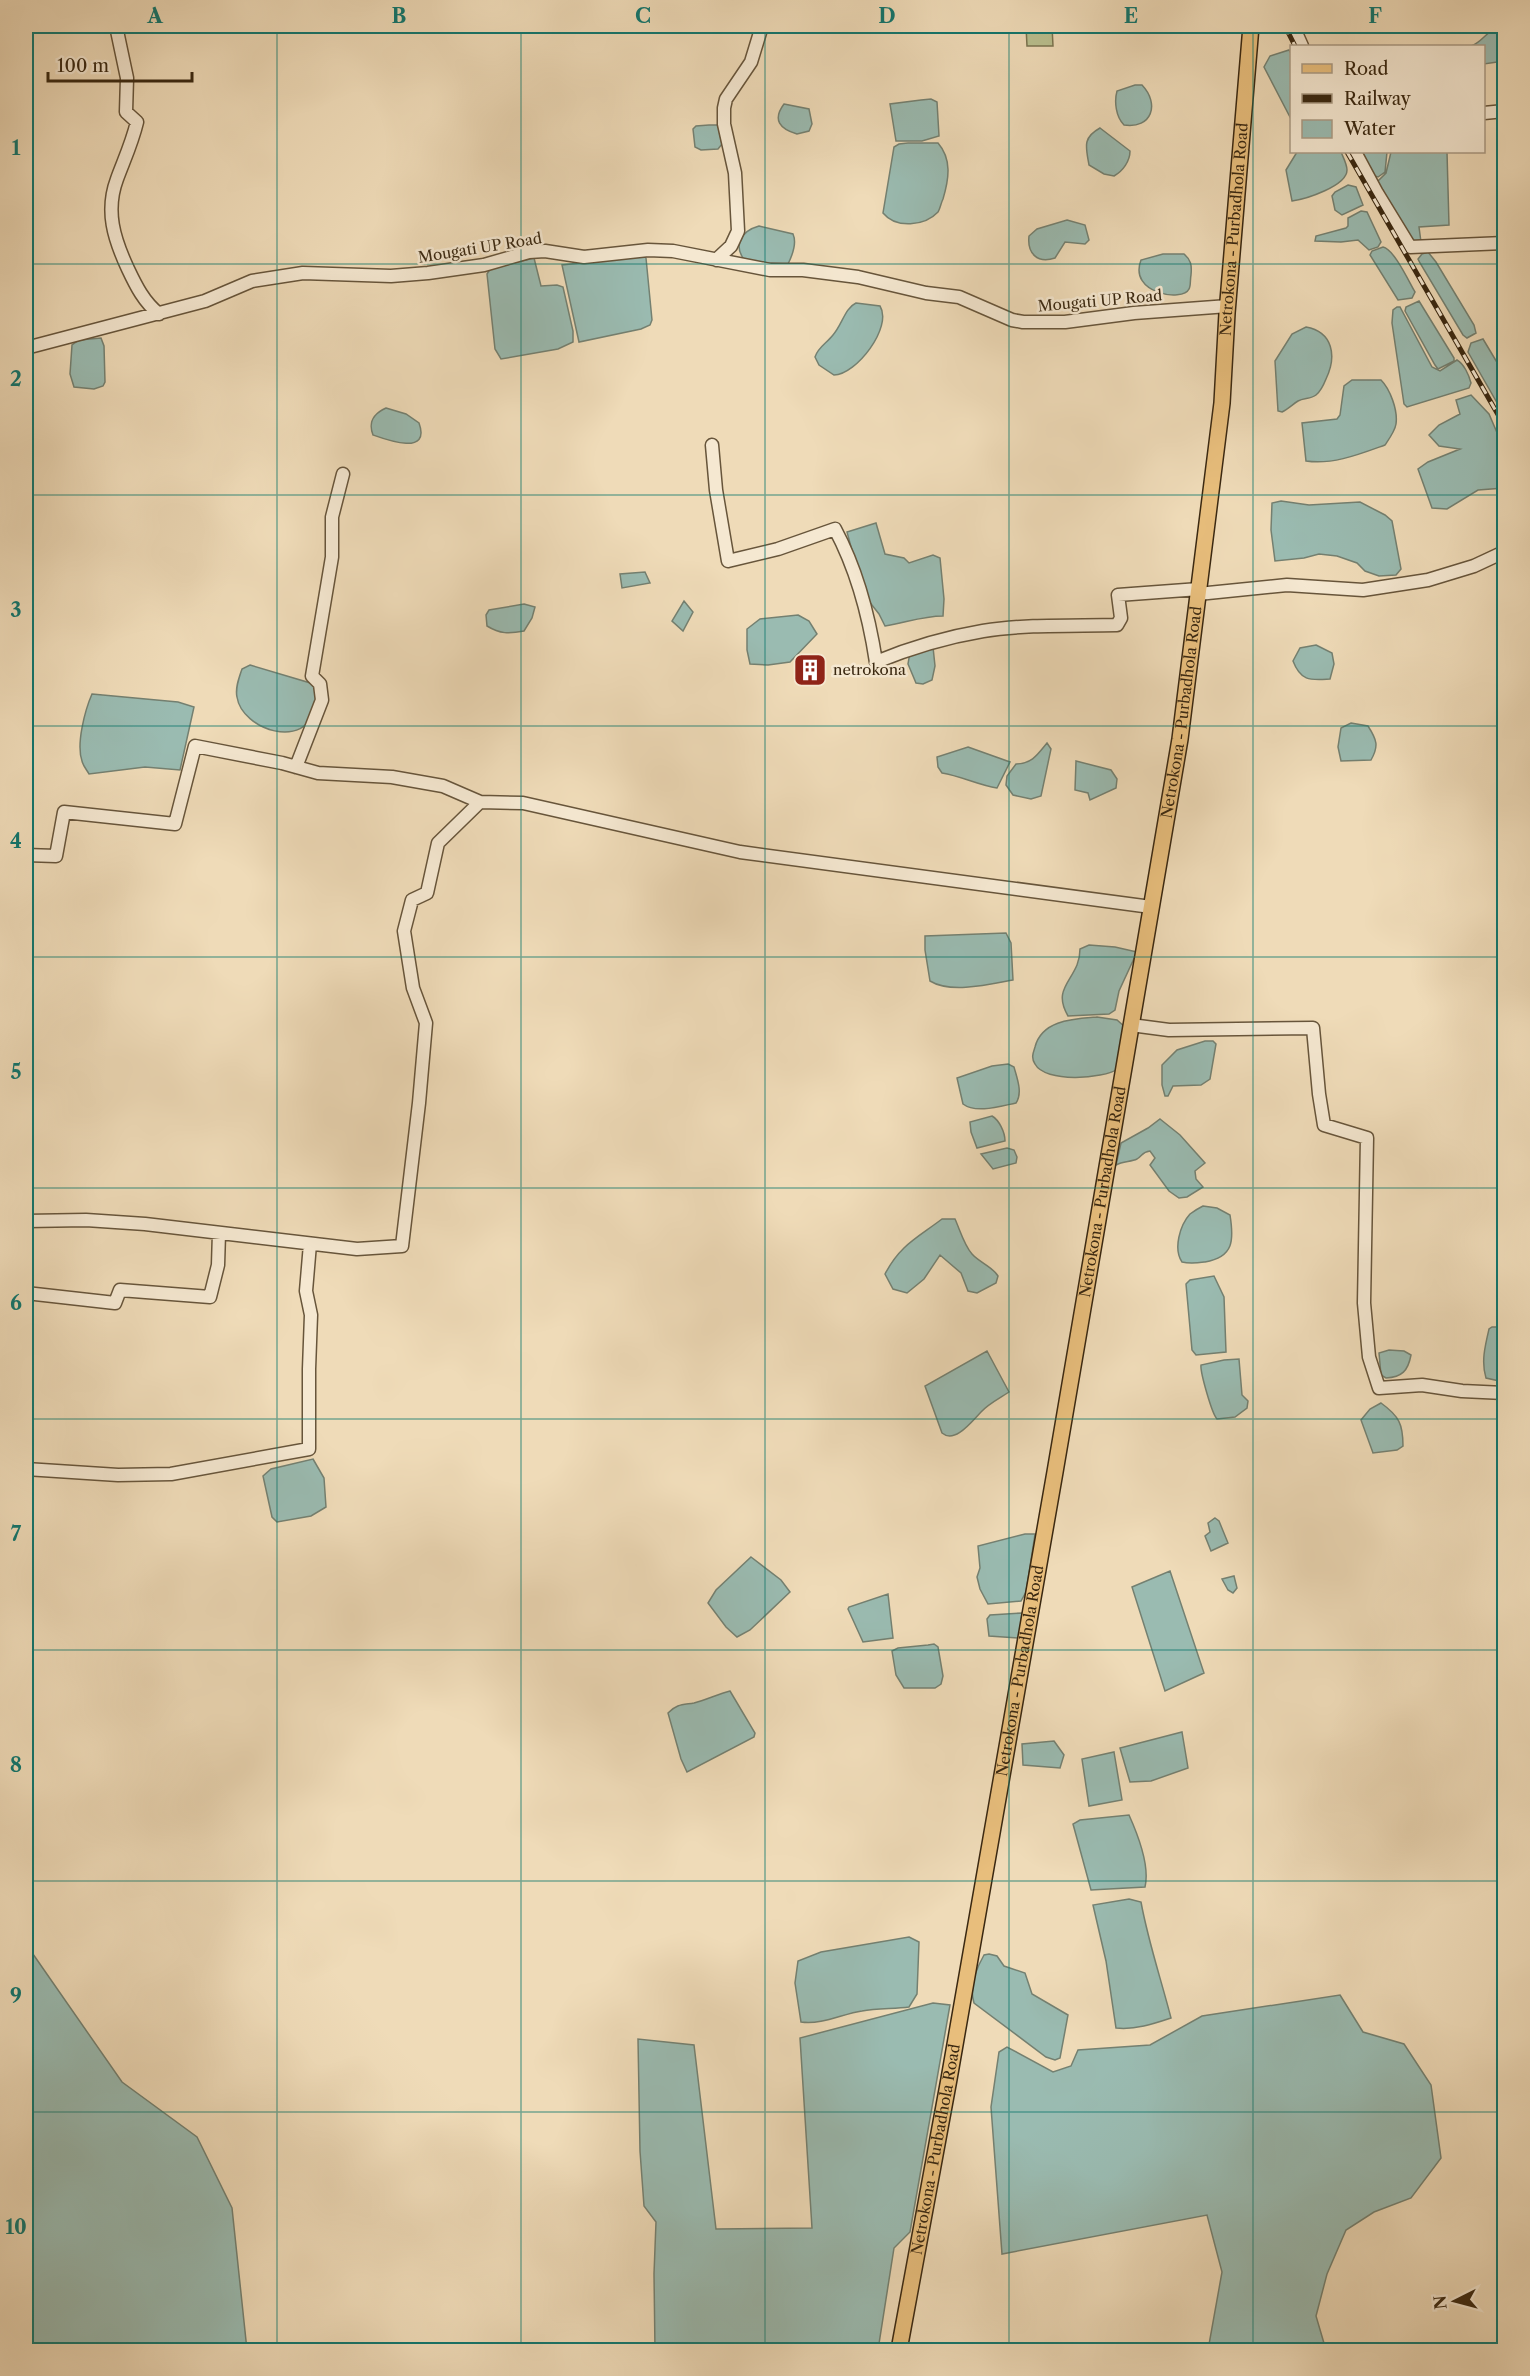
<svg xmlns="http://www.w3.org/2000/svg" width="1530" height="2376" font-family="'Libre Caslon Text',serif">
	<rect width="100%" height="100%" fill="#efdbb8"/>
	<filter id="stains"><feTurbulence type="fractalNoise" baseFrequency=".00333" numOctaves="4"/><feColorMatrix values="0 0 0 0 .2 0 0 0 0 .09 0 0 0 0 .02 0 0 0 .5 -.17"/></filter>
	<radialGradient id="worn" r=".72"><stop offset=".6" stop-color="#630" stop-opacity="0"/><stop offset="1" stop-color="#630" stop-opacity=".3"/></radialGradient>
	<path fill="#b9c08f" stroke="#7a7450" stroke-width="1.5" d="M 1026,26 L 1052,26 L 1053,46 L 1027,46 Z"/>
	<path fill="#9abbb1" stroke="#748071" stroke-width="1.5" d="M 1499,26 L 1504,26 L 1504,54 L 1497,62 L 1484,64 L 1484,46 L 1471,46 C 1481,43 1487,31 1499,26 Z
		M 1289,50 L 1292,55 L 1291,119 L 1264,67 L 1270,56 Z
		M 1135,85 L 1142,85 C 1160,104 1152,129 1124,125 C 1116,117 1114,102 1117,91 Z
		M 921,100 L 931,99 L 937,102 L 939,136 L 922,141 L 896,141 L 890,104 Z
		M 784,104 L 809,109 L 812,124 L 809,131 L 797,134 C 780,129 772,120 784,104 Z
		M 709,125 L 718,125 L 722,144 L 718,149 L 701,150 L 695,147 L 693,129 L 696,126 Z
		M 1100,128 L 1130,151 C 1130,161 1123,171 1114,176 L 1104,174 L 1089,165 C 1086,147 1082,138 1100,128 Z
		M 908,143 L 938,143 C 952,159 949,179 943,199 C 941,203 940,209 938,212 C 925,226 896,229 883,213 L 894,147 L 899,144 Z
		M 1297,152 L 1341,152 C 1343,157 1347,164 1347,170 C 1347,186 1306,199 1292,201 L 1286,170 Z
		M 1359,152 L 1387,152 L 1385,172 L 1378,177 L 1372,175 Z
		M 1391,152 L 1447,152 L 1449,225 L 1419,227 L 1421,242 L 1411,243 L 1377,182 L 1386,173 Z
		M 1348,185 L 1356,187 L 1363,205 L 1342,215 L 1335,210 L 1332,196 L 1335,192 Z
		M 1361,211 L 1367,212 L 1381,242 L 1378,247 L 1369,250 L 1358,240 L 1341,242 L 1315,241 L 1316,236 L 1346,228 L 1348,226 L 1348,218 Z
		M 1067,220 L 1085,225 L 1089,240 L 1085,244 L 1065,242 L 1055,258 C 1037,264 1027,253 1029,236 L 1037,229 Z
		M 759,226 L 793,234 C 797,243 792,256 788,264 L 746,262 C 732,246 741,231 759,226 Z
		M 1383,247 C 1394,249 1409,282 1415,292 L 1412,298 L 1398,300 L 1370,255 L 1372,251 Z
		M 1428,252 L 1436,262 L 1474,325 L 1476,333 L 1467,338 L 1463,335 L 1420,263 L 1418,259 L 1422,254 Z
		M 1163,254 L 1184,254 C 1191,260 1192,265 1191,275 C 1190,279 1191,286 1189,289 C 1183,302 1128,294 1141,260 Z
		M 644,256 L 646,258 L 652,320 L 650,325 L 641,329 L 579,342 L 562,265 Z
		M 534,258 L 541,286 L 557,285 L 563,287 L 573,331 L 573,342 L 558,349 L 501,359 L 495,349 L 487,274 L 490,269 Z
		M 1419,301 L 1454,358 L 1454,361 L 1438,369 L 1435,365 L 1405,311 L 1406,307 Z
		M 856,303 L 880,306 C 893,327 856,375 834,375 L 819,365 L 815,357 C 818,347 827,343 833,335 C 842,325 845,308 856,303 Z
		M 1397,307 L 1400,307 L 1432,367 L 1440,371 L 1457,360 C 1464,364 1469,375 1471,383 L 1469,388 L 1407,407 L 1404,404 L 1392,323 L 1393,310 Z
		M 1306,327 C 1333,332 1337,356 1326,379 C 1324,384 1321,391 1316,395 C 1311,399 1304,398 1298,401 C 1293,404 1288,409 1282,412 L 1278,411 L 1275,361 L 1292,334 Z
		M 101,338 L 104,346 L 105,382 L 103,386 L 94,389 L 74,387 L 70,374 L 72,345 L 79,340 Z
		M 1483,339 L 1504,374 L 1504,415 L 1468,352 L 1471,343 Z
		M 1352,380 L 1381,380 C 1390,389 1398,410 1396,424 C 1395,431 1389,439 1385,445 C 1360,454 1333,465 1306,461 L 1302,423 L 1337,419 L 1340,415 L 1344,386 Z
		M 1471,395 L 1489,414 L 1504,449 L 1504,488 L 1478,490 L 1447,509 L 1432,508 L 1418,469 L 1428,462 L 1460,449 L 1439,446 L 1429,435 L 1439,425 L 1460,414 L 1456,400 Z
		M 386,408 L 406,414 L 419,423 C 431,456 387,440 373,435 C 368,422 373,414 386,408 Z
		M 1281,501 L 1309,505 L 1360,502 L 1385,515 L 1392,521 L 1401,569 L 1396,575 L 1379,576 L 1365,571 L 1357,563 L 1337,556 L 1319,554 L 1304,558 L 1275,561 L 1271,530 L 1272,503 Z
		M 876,523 L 885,554 L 904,558 L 909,563 L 933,555 L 940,558 L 944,599 L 943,616 C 922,616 905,623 885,626 L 879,614 L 864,595 L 847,532 Z
		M 645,572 L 650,583 L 622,588 L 620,574 Z
		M 684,601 L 693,612 L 683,631 L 672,621 Z
		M 524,604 L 535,607 L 532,618 L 524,631 C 509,634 500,634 487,626 L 486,615 L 489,610 Z
		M 798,615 L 809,621 L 817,634 L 790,662 L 768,665 L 750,664 L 747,650 L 747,629 L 760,619 Z
		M 1316,645 L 1332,653 L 1334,664 L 1330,679 C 1311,680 1301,682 1293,661 L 1300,648 Z
		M 933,647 L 935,666 L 932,680 L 923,684 L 916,683 L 908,664 L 910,652 Z
		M 250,665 L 317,685 C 321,693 318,699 316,707 C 306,751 242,730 237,697 C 235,688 239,678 242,669 Z
		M 92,694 L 178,702 L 194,707 L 180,770 L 145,767 L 89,774 C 87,770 83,766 82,761 C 76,744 85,710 92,694 Z
		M 1351,723 L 1368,726 C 1377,740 1379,746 1371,760 L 1341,761 L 1338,747 L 1341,728 Z
		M 1047,743 L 1051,749 L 1041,796 L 1031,799 L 1013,795 L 1006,785 L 1007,776 L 1016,764 C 1032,764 1038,754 1047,743 Z
		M 968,747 L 1010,762 L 997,788 C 978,785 961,776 942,773 L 938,767 L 937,757 Z
		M 1076,761 L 1111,770 L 1117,779 L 1116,788 L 1090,800 L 1088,793 L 1075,790 Z
		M 1006,933 L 1011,943 L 1013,980 C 991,984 951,994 930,981 L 925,950 L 925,936 Z
		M 1089,945 L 1115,947 L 1137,952 L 1119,991 L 1115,1010 L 1109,1014 L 1068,1016 C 1054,992 1069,984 1077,965 C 1079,960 1080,954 1080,949 Z
		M 1097,1017 L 1117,1020 L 1125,1027 L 1118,1069 C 1103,1079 1045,1083 1035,1064 C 1031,1058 1033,1053 1035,1047 C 1042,1020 1073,1019 1097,1017 Z
		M 1205,1041 L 1213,1041 L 1216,1044 L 1210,1079 L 1201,1085 L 1173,1086 L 1168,1096 L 1165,1096 L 1162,1085 L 1162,1065 L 1177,1050 Z
		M 1008,1064 L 1014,1067 C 1017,1078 1023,1093 1016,1103 C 1001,1106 976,1114 963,1104 L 957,1078 L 992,1066 Z
		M 992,1116 C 999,1120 1005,1132 1005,1141 L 977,1148 L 971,1132 L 970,1122 Z
		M 1160,1119 L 1180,1135 L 1205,1163 L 1195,1171 L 1196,1179 L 1203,1187 L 1187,1197 L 1179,1198 L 1169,1191 L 1150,1165 L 1155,1158 L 1150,1151 C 1142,1152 1143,1155 1137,1159 C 1131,1162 1123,1161 1116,1165 L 1121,1143 L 1148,1128 Z
		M 1007,1148 L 1014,1150 L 1017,1157 L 1016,1163 L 993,1169 L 981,1154 Z
		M 1203,1206 L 1217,1208 L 1230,1215 C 1234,1240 1234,1257 1205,1262 C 1197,1263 1190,1264 1182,1262 C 1173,1249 1180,1225 1190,1214 C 1194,1211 1199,1208 1203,1206 Z
		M 942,1219 L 955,1219 C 960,1230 964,1245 972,1254 C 980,1263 992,1266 998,1276 L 996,1283 L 977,1293 L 968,1291 L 961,1273 L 940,1255 L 924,1279 L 907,1293 L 893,1289 L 885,1274 C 900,1245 917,1238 942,1219 Z
		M 1214,1276 L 1224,1297 L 1226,1352 L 1196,1355 L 1192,1350 L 1186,1284 L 1190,1280 Z
		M 1492,1327 L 1504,1327 L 1504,1382 L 1486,1378 C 1481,1362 1485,1346 1489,1329 Z
		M 1389,1350 L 1404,1351 L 1411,1355 C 1408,1371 1402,1377 1386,1378 L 1381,1375 L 1379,1353 Z
		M 987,1351 L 1009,1392 C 1000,1398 988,1404 981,1412 C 972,1421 955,1444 942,1433 L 925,1386 Z
		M 1239,1359 L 1242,1395 L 1248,1401 L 1247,1408 L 1235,1417 L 1217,1419 C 1212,1414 1200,1372 1201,1365 L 1224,1360 Z
		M 1381,1403 C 1399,1416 1403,1424 1403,1446 L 1397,1450 L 1373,1453 L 1361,1420 L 1370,1409 Z
		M 313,1459 L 324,1478 L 326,1507 L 311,1516 L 277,1522 L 272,1517 L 263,1476 L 271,1469 Z
		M 1215,1518 L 1219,1521 L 1228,1543 L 1211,1551 L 1205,1536 L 1210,1532 L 1208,1523 Z
		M 1025,1534 L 1035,1534 L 1026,1592 L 1021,1601 L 988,1604 L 980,1589 L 977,1577 L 980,1568 L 978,1546 Z
		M 751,1557 L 781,1580 L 790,1592 L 750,1630 L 737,1637 L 726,1627 L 708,1603 L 716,1590 Z
		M 1170,1571 L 1204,1673 L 1165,1691 L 1132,1587 Z
		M 1234,1576 L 1237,1588 L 1233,1593 L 1228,1590 L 1222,1579 Z
		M 888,1594 L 893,1638 L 863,1642 L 848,1609 L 849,1607 Z
		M 1022,1613 L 1019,1638 L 989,1636 L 987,1619 L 990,1615 Z
		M 928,1645 L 934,1644 L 938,1647 L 943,1676 L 941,1684 L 935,1688 L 904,1688 L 896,1675 L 892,1651 L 898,1648 Z
		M 730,1691 L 755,1733 L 754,1737 L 687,1772 L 681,1759 L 668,1713 C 677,1704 682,1705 694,1703 C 706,1700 718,1694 730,1691 Z
		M 1182,1732 L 1188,1768 L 1151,1781 L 1130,1782 L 1120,1748 Z
		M 1054,1741 L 1064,1755 L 1060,1768 L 1023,1765 L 1022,1744 Z
		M 1114,1752 L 1122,1800 L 1089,1806 L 1082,1759 Z
		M 1129,1815 C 1138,1835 1150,1866 1145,1887 L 1091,1890 L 1073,1824 L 1080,1820 Z
		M 1129,1899 L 1141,1902 C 1148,1941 1161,1979 1171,2018 C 1153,2024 1135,2030 1116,2028 L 1106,1961 L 1093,1905 Z
		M 909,1937 L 919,1942 L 917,1994 L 909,2007 C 894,2009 877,2008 862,2011 C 842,2014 822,2025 801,2022 L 795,1983 L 798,1961 L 821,1952 Z
		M 26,1944 L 122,2082 L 197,2137 L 232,2208 L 247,2350 L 26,2350 Z
		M 989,1954 L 997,1956 L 1004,1966 L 1025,1973 L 1032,1994 L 1068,2015 L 1060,2058 L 1055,2060 L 1046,2057 L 974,2003 C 969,1987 976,1969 984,1955 Z
		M 1340,1995 L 1363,2032 L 1404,2044 L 1431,2085 L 1441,2158 L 1411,2198 L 1374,2212 L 1346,2230 L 1327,2274 L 1316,2316 L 1326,2350 L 1208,2350 L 1222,2272 L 1207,2215 L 1002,2254 L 991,2107 L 999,2052 L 1007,2047 L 1053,2072 L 1071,2066 L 1078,2050 L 1150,2045 L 1202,2016 Z
		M 933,2003 L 950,2005 L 910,2232 L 894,2248 L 878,2350 L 655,2350 L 654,2274 L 656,2222 L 644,2206 L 640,2151 L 638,2039 L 694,2045 L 716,2229 L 812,2228 L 800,2038 Z"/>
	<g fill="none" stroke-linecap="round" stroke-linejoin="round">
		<defs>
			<path id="minor" d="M 116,26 L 127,78 L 126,112 L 137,122 C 132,143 124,160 117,179 C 105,211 114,239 128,269 C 136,286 144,302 159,314
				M 1293,26 L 1302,46
				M 1484,113 L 1504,111
				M 1355,152 L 1377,193 L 1410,247 L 1504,243
				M 716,260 L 731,246 L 738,231 L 735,173 L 724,124 L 724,108 L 726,99 L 751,62 L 762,26
				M 26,348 L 205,301 L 252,281 L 303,273 L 391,276 L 428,273 L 484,265 L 529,252 L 545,251 L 584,257 L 648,250 L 673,251 L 770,270 L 803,270 L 858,277 L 926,293 L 959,297 L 1012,320 L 1023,322 L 1065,322 L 1134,313 L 1228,306
				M 712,445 L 716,490 L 728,561 L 778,549 L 835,529 C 857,570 869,616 876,662 C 910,648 947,637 983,631 C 1027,624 1073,626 1117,625 L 1121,618 L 1118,595 L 1199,589
				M 1198,594 L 1287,585 L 1363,590 L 1428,580 L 1474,566 L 1504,552
				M 296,767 L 322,700 L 320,684 L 312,676 L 332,557 L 332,517 L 343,474
				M 26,855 L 56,856 L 64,812 L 175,824 L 195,746 L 282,763 L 318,773 L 392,777 L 443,786 L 480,802 L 523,803 L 740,852 L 1151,907
				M 1131,1025 L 1169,1030 L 1313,1028 L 1319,1094 L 1324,1125 L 1367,1138 L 1364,1303 L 1369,1357 L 1379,1388 L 1422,1385 L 1462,1391 L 1504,1393
				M 26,1221 L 86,1220 L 145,1224 L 357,1249 L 402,1246 L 419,1103 L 426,1023 L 413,988 L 404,931 L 412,900 L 427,893 L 438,843 L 480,802
				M 26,1293 L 115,1303 L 120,1290 L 210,1297 L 218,1265 L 219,1233
				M 26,1469 L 118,1475 L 171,1474 L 309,1449 L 309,1369 L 311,1315 L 306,1291 L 310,1244"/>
			<g id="major">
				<path id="s1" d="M 899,2350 L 949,2079 L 1055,1472 L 1180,739 L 1222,403 L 1227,313 L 1251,26"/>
			</g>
		</defs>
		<use href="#minor" stroke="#67553b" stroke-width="15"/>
		<use href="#major" stroke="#3a2811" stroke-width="18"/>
		<use href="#minor" stroke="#f5e8d1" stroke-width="12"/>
		<use href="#major" stroke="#e8be7c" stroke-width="15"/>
		<defs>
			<path id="rail" d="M 1285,26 L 1295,46
				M 1347,152 L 1504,425"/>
		</defs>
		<use href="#rail" stroke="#3a2811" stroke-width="5"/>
		<use href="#rail" stroke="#f5e8d1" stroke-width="3" stroke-dasharray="9" stroke-linecap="butt"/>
	</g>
	<path fill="none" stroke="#0f766e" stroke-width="1.5" stroke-opacity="0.55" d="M 277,26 L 277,2350M 521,26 L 521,2350M 765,26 L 765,2350M 1009,26 L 1009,2350M 1253,26 L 1253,2350M 26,264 L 1504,264M 26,495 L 1504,495M 26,726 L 1504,726M 26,957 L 1504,957M 26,1188 L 1504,1188M 26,1419 L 1504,1419M 26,1650 L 1504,1650M 26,1881 L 1504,1881M 26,2112 L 1504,2112"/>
	<defs>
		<symbol id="building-square" viewBox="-11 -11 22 22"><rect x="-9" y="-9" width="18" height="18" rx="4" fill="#8f2418" stroke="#f5e8d1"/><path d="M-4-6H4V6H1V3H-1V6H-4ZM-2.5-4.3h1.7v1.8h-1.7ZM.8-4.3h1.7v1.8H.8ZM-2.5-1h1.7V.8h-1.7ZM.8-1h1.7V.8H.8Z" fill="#fff"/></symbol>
	</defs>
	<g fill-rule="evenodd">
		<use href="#building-square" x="791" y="651" width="38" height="38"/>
	</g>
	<g text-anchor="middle" stroke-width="5" stroke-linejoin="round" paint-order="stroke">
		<g font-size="15" fill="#3a2811" stroke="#f5e8d1">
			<text dy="5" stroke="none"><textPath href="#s1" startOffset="2148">Netrokona - Purbadhola Road</textPath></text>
			<text transform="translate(480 248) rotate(-9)" y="5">Mougati UP Road</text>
			<text transform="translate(1100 301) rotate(-5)" y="5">Mougati UP Road</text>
			<text dy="5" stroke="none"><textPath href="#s1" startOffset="1662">Netrokona - Purbadhola Road</textPath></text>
			<text dy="5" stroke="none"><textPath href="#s1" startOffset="1176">Netrokona - Purbadhola Road</textPath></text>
			<text dy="5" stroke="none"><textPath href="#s1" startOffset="690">Netrokona - Purbadhola Road</textPath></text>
			<text dy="5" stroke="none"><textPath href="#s1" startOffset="204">Netrokona - Purbadhola Road</textPath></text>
		</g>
		<g font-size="15" fill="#3a2811" stroke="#f5e8d1" text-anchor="start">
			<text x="833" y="675">netrokona</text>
		</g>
	</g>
	<rect width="1530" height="2376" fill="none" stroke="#efdbb8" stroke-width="66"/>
	<rect x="1290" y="45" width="195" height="108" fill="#f5e8d1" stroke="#aa9b84" stroke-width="1.5"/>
	<rect x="1302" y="64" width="30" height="9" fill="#e8be7c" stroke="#aa9b84" stroke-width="1.5"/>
	<text x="1344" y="75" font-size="18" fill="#3a2811">Road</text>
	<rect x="1302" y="94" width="30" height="9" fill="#3a2811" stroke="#aa9b84" stroke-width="1.5"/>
	<text x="1344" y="105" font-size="18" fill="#3a2811">Railway</text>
	<rect x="1302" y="120" width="30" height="18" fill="#9abbb1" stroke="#aa9b84" stroke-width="1.5"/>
	<text x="1344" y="135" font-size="18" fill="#3a2811">Water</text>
	<g transform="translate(1455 2301) rotate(264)" stroke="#f5e8d1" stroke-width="4.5" paint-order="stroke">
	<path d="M0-4.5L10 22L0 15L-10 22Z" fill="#3a2811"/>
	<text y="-9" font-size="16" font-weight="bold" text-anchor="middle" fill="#3a2811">N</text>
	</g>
	<path d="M48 72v9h144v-9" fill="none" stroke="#3a2811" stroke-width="3"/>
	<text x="57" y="72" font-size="18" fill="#3a2811" stroke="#f5e8d1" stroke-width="4.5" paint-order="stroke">100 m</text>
	<rect x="33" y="33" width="1464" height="2310" fill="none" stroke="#0f766e" stroke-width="2"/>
	<g font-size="20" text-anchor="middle" font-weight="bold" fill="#0f766e">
		<text x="155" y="23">A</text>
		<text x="399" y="23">B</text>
		<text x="643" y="23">C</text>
		<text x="887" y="23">D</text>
		<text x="1131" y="23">E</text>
		<text x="1375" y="23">F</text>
		<text x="16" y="155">1</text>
		<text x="16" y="386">2</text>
		<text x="16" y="617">3</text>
		<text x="16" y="848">4</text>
		<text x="16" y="1079">5</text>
		<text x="16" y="1310">6</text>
		<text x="16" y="1541">7</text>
		<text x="16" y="1772">8</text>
		<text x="16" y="2003">9</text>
		<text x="16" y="2234">10</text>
	</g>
	<rect width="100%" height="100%" filter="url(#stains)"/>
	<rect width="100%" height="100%" fill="url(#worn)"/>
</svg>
